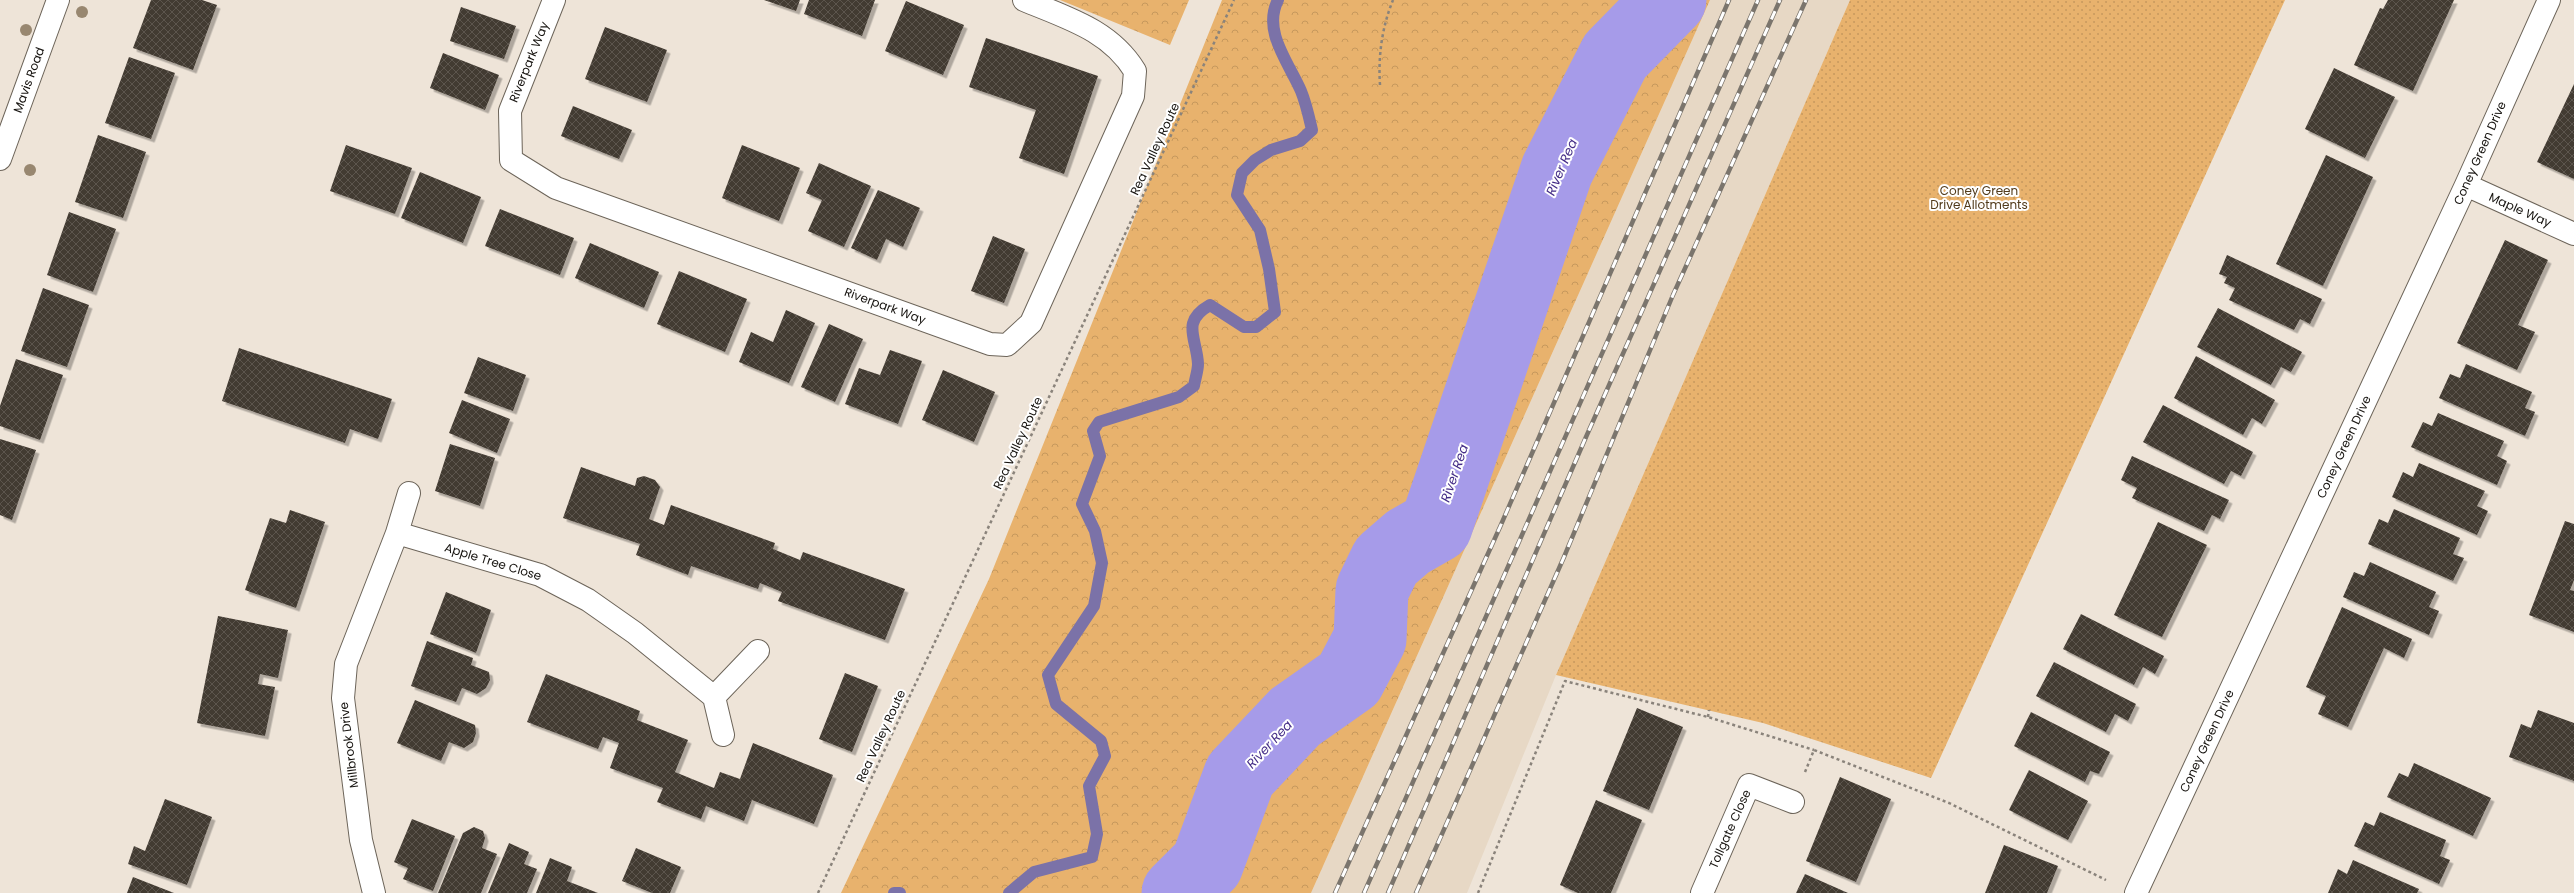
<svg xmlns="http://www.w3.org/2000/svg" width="2574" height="893" font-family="Poppins,sans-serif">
	<defs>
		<pattern id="park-crowns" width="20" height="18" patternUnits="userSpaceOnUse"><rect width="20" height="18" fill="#e8b26d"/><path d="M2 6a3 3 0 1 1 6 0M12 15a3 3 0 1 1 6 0" fill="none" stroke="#c6985d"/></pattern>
		<pattern id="garden-dots" width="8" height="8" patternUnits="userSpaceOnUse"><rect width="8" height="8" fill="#e8b26d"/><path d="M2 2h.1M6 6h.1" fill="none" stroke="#c6985d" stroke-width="1.8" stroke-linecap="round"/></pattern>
		<pattern id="building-cross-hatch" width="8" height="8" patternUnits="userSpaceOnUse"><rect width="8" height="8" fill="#433b32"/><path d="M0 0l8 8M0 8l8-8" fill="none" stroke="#5b544d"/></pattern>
		<filter id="shadow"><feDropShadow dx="3.5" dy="3.5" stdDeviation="0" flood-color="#0004"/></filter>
	</defs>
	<rect width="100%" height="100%" fill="#eee4d8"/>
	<path fill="#e7d8c5" d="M 1710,0 L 1850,0 L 1556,675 L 1467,893 L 1311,893 Z"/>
	<path fill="url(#park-crowns)" d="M 1060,0 L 1189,0 L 1170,45 Z
		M 1222,0 L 1710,0 L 1311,893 L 841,893 L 989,579 Z"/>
	<path fill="url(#garden-dots)" d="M 1850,0 L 2285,0 L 1931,778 L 1763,723 L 1556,675 Z"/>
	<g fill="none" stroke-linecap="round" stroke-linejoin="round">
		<path stroke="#7b72a8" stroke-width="12" d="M 894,893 L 900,893
			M 1009,893 L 1034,872 L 1092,857 L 1097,834 L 1089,786 L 1105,756 L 1101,741 L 1056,704 L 1048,675 L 1094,606 L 1102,563 L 1095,531 L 1082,504 L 1100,456 L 1093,431 L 1099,422 L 1179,397 L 1194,386 C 1195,379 1198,371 1198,364 C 1197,338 1180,322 1210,305 L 1244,327 L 1256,327 L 1275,312 L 1269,269 L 1260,230 L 1237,195 L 1242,173 L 1255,160 L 1271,150 L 1300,141 L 1312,130 C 1309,117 1306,103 1301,91 C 1289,63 1262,31 1278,0"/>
		<path stroke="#a69be9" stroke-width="73" d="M 1178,893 L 1207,864 L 1240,775 L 1295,717 L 1349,679 L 1370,639 L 1372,590 L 1386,561 L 1408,542 L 1436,526 L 1557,170 L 1615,56 L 1670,0"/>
	</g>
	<path fill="url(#building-cross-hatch)" filter="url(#shadow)" d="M 151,0 L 202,0 L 217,5 L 193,70 L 133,48 Z
		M 764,0 L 800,0 L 796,11 Z
		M 809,0 L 875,0 L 862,36 L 804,14 Z
		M 2388,0 L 2454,0 L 2413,91 L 2354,65 L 2380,8 L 2383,9 Z
		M 906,1 L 964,25 L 943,75 L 885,51 Z
		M 461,7 L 516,26 L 504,59 L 450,41 Z
		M 605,27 L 667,50 L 647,102 L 585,79 Z
		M 986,38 L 1098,76 L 1064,174 L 1019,158 L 1036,110 L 969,87 Z
		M 443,53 L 499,75 L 485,110 L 430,88 Z
		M 129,57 L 175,73 L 151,139 L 105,123 Z
		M 2334,68 L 2395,97 L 2365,158 L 2305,129 Z
		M 2574,84 L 2574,179 L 2537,162 Z
		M 573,106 L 632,130 L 619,159 L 561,136 Z
		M 98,135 L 146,152 L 123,218 L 75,202 Z
		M 346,145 L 412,168 L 395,214 L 330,191 Z
		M 742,145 L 800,168 L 779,221 L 722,198 Z
		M 2326,155 L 2373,177 L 2323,286 L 2276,264 Z
		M 819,163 L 871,186 L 844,247 L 808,231 L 822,200 L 806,193 Z
		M 420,172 L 481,197 L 463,243 L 401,218 Z
		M 878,190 L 920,208 L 903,247 L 886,239 L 877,260 L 851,248 Z
		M 500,209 L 574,238 L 560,275 L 485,246 Z
		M 69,212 L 116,229 L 93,292 L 47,275 Z
		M 993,236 L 1025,249 L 1004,303 L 971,291 Z
		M 2505,240 L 2548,260 L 2518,325 L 2535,332 L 2517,370 L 2457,343 Z
		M 590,243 L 659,272 L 644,308 L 575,278 Z
		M 2227,255 L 2322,299 L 2310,324 L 2300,319 L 2294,330 L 2229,300 L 2235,288 L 2224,283 L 2227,277 L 2219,274 Z
		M 679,271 L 747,299 L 725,352 L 657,324 Z
		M 43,288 L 89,305 L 67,367 L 21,351 Z
		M 2218,308 L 2302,352 L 2291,372 L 2281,367 L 2271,385 L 2197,347 Z
		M 786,310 L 815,323 L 789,383 L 739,362 L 751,332 L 773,342 Z
		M 829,324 L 863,339 L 835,402 L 801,387 Z
		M 239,348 L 392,399 L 378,439 L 350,429 L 345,443 L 222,401 Z
		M 890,350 L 922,361 L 898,424 L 845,404 L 859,368 L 880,375 Z
		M 2196,356 L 2275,400 L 2262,424 L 2252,418 L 2243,435 L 2174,398 Z
		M 478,357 L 526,375 L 513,411 L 464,393 Z
		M 16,359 L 63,375 L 40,440 L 0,426 L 0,406 Z
		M 2466,364 L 2532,392 L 2525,408 L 2535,412 L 2525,436 L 2439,398 L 2450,374 L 2460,378 Z
		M 943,370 L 995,392 L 974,442 L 922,420 Z
		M 462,400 L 510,419 L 497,453 L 449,433 Z
		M 2163,405 L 2253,452 L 2241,476 L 2231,471 L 2224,484 L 2143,442 Z
		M 2438,413 L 2504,441 L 2497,456 L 2507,461 L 2497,485 L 2411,447 L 2423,422 L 2432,426 Z
		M 0,439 L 36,450 L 12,520 L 0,515 Z
		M 450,444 L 495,458 L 480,506 L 435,491 Z
		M 2132,456 L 2229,500 L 2220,519 L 2212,515 L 2204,531 L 2132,498 L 2137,488 L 2121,480 Z
		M 2419,463 L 2485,491 L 2477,506 L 2488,511 L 2477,535 L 2392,497 L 2403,472 L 2413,477 Z
		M 581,467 L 635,486 L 637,478 L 644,476 L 655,480 L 660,487 L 649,519 L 664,525 L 671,505 L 775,543 L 773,549 L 800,560 L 803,552 L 905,589 L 885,640 L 778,601 L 782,592 L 760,583 L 758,589 L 691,566 L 688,575 L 636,555 L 640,544 L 563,518 Z
		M 2394,509 L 2460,538 L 2453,554 L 2464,558 L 2453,581 L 2368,544 L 2379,519 L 2388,523 Z
		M 290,510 L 325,522 L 296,608 L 245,590 L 270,518 L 286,523 Z
		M 2565,521 L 2574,524 L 2574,580 L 2570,590 L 2574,591 L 2574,632 L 2529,615 Z
		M 2158,522 L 2207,545 L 2162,637 L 2114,615 Z
		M 2370,562 L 2436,592 L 2429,607 L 2439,611 L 2429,635 L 2343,597 L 2354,572 L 2364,576 Z
		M 446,592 L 491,610 L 476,653 L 430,634 Z
		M 2342,607 L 2412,639 L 2404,658 L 2384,648 L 2348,727 L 2318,714 L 2326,696 L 2306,687 Z
		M 2081,614 L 2164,656 L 2155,674 L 2143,667 L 2134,685 L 2063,649 Z
		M 218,616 L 288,630 L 278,678 L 260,674 L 258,684 L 275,687 L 265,736 L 197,723 Z
		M 427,641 L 473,658 L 471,665 L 489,672 L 490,680 L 486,688 L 477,694 L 462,688 L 456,702 L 411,686 Z
		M 2054,662 L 2136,704 L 2128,721 L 2115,714 L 2106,732 L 2036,696 Z
		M 845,673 L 878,686 L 852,752 L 819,739 Z
		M 546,674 L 640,711 L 637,720 L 688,740 L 675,772 L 714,788 L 720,772 L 740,779 L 753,743 L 833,775 L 814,824 L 752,800 L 744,821 L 706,806 L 701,819 L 657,802 L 663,788 L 610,768 L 619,743 L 603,737 L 598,749 L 527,722 Z
		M 415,700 L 475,725 L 476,733 L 473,742 L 464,748 L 449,742 L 441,761 L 397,743 Z
		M 1637,708 L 1683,727 L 1649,810 L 1603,791 Z
		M 2538,710 L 2574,723 L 2574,781 L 2509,757 L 2521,724 L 2531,728 Z
		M 2031,712 L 2110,752 L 2099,774 L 2090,771 L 2085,782 L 2014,746 Z
		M 2414,763 L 2491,798 L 2473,836 L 2387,797 L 2399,773 L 2408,777 Z
		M 2029,770 L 2088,801 L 2068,840 L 2009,810 Z
		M 1840,777 L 1891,799 L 1856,882 L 1806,861 Z
		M 165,799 L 212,817 L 187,885 L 128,864 L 134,846 L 145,851 Z
		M 1596,800 L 1642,820 L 1611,893 L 1578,893 L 1560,885 Z
		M 2380,812 L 2446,840 L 2440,856 L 2450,860 L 2439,884 L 2354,846 L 2365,822 L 2374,826 Z
		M 412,819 L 455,836 L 433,891 L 403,879 L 408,868 L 394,862 Z
		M 474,827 L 483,831 L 485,838 L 482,848 L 497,854 L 481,893 L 438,893 L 463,833 Z
		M 509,843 L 529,852 L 524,864 L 537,869 L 527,893 L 488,893 Z
		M 2004,845 L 2058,866 L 2047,893 L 1985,893 Z
		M 636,848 L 681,867 L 670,893 L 652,893 L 622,881 Z
		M 550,858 L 572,867 L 567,881 L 598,893 L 536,893 Z
		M 2353,860 L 2419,889 L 2417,893 L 2328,893 L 2338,869 L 2347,874 Z
		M 1805,874 L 1848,893 L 1796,893 Z
		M 133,877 L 174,893 L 127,893 Z"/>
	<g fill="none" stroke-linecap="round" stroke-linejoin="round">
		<defs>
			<path id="minor" d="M 554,0 L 510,111 L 511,160 L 556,188 L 990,344 L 1007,345 L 1031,323 L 1133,96 L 1135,71 C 1110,30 1067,18 1024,0
				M 0,159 L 58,0
				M 2466,185 L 2574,234
				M 397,533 L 540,575 L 588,600 L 635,633 L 714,697
				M 723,735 L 714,697 L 758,651
				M 374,893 L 361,840 L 343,698 L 346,664 L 397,533 L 409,493
				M 1702,893 L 1749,785 L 1793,802
				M 2136,893 L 2466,185 L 2549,0"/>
		</defs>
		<use href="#minor" stroke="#6c6459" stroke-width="24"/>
		<path stroke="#8a837b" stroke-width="2.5" stroke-dasharray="3 3" stroke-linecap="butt" d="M 1380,85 C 1378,56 1382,27 1393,0
			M 1708,717 L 1709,710
			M 1805,772 L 1814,750 L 1949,803 L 2106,880
			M 818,893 L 1234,0
			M 1478,893 L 1565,681 L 1708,717 L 1814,750"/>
		<use href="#minor" stroke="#fff" stroke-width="22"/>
		<defs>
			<path id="rail" d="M 1335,893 L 1500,527 L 1729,0
				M 1364,893 L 1758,0
				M 1388,893 L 1586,437 L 1780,0
				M 1416,893 L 1564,557 L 1673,295 L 1806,0"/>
		</defs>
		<use href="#rail" stroke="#7b756d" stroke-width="4.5"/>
		<use href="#rail" stroke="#fff" stroke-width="3" stroke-dasharray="9" stroke-linecap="butt"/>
	</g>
	<g fill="#988770">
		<circle cx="82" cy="12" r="6"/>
		<circle cx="26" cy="30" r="6"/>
		<circle cx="30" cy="170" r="6"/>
	</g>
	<g text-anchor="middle" stroke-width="4" stroke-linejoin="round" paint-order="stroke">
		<g font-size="12" fill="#16130f" stroke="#fff">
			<text transform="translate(529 62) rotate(-68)" y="4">Riverpark Way</text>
			<text transform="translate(29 80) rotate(-70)" y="4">Mavis Road</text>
			<text transform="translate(1155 149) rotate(-65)" y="4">Rea Valley Route</text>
			<text transform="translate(2480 153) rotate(-66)" y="4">Coney Green Drive</text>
			<text transform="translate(2520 210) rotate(24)" y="4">Maple Way</text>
			<text transform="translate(885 306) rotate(20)" y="4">Riverpark Way</text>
			<text transform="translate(1018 443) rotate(-65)" y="4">Rea Valley Route</text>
			<text transform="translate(2344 447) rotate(-65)" y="4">Coney Green Drive</text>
			<text transform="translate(493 562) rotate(17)" y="4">Apple Tree Close</text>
			<text transform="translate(881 736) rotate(-65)" y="4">Rea Valley Route</text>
			<text transform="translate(2207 741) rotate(-65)" y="4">Coney Green Drive</text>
			<text transform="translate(349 745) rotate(-97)" y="4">Millbrook Drive</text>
			<text transform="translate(1730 829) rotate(-66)" y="4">Tollgate Close</text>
		</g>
		<g font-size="12" fill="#523b1b" stroke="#fff">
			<text x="1979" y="195">Coney Green<tspan x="1979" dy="14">Drive Allotments</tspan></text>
		</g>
		<g font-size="13" font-style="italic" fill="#442d87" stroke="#fff">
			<text transform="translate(1561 167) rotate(-67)" y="5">River Rea</text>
			<text transform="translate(1454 473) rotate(-71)" y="5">River Rea</text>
			<text transform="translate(1269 744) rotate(-47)" y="5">River Rea</text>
		</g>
	</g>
</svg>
